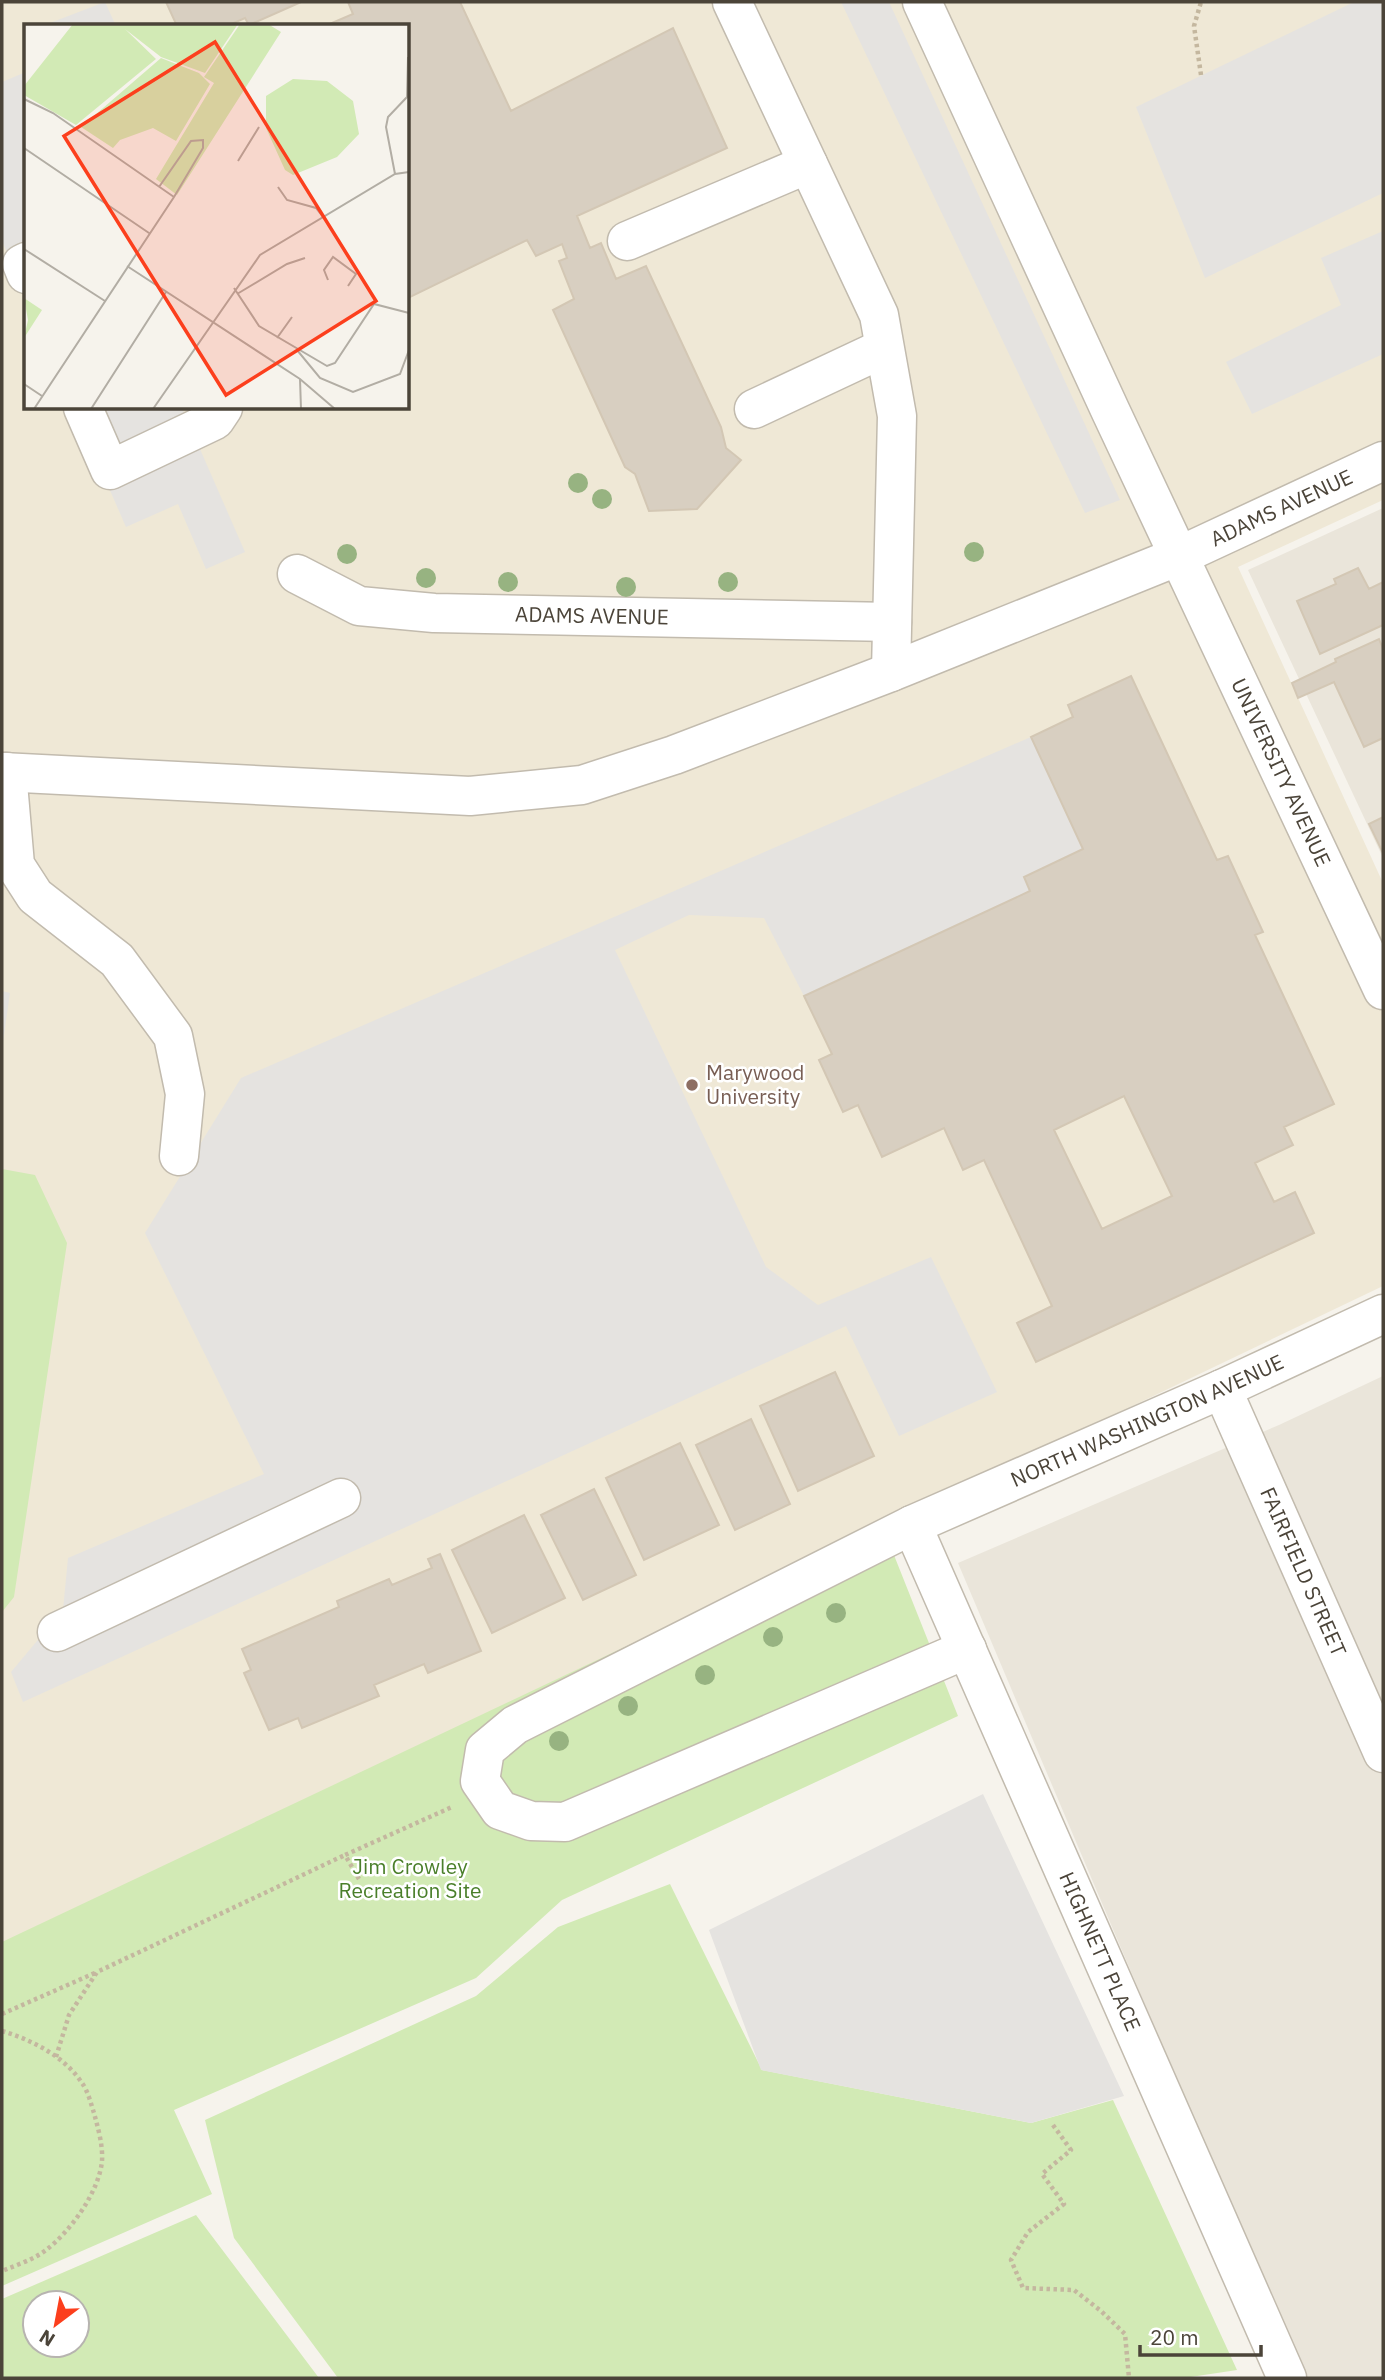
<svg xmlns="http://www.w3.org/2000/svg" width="1385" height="2380" font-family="'IBM Plex Sans',sans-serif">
	<rect width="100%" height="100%" fill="#f6f3ec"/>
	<path fill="#eae5da" d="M 1383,508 L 1383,858 L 1248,570 Z
		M 1383,1376 L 1383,2378 L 1303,2378 L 958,1563 L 1279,1425 Z"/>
	<path fill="#efe8d6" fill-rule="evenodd" d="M 2,2 L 1383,2 L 1383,500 L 1238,567 L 1383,883 L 1383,1286 L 2,1947 ZM 26,26 L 408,26 L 408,408 L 26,408 Z"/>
	<path fill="#d2eab5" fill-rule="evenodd" d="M 2,1169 L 35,1175 L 67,1243 L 14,1597 L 2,1612 Z
		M 882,1525 L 958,1716 L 562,1900 L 476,1978 L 174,2110 L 212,2194 L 2,2286 L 2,1942 Z
		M 670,1884 L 762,2070 L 1031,2123 L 1113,2100 L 1237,2370 L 1184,2378 L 338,2378 L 234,2238 L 205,2120 L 476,1996 L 558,1927 Z
		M 196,2215 L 319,2378 L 2,2378 L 2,2299 ZM 77,2303 L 77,2345 L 35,2345 L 35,2303 Z"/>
	<path fill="#e5e3e0" d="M 105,2 L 116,26 L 42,26 Z
		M 841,2 L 889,2 L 1120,500 L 1085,513 Z
		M 1354,2 L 1383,2 L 1383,193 L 1205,278 L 1136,107 Z
		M 26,72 L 26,297 L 2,241 L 2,82 Z
		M 1383,231 L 1383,354 L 1252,414 L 1226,362 L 1341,305 L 1321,258 Z
		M 74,408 L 182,408 L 245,552 L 206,569 L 178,504 L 126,527 Z
		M 1031,737 L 1083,849 L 1024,877 L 1030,891 L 804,996 L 764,918 L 689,915 L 615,950 L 766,1267 L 818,1305 L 931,1257 L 997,1392 L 899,1436 L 846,1326 L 23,1702 L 11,1672 L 63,1610 L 68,1558 L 264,1474 L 145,1233 L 241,1078 Z
		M 2,991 L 10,993 L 2,1049 Z
		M 983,1794 L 1124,2096 L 1031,2123 L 761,2070 L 709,1930 Z"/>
	<path fill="#d8cfc1" stroke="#d3c7b4" stroke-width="2" fill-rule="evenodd" d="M 166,2 L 301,2 L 249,25 L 245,18 L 227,26 L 177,26 Z
		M 348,2 L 460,2 L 511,111 L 673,28 L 727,148 L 577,216 L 590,248 L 601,243 L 616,279 L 646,266 L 721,427 L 726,448 L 741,460 L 697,509 L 649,511 L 635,474 L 625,467 L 553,310 L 574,299 L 559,261 L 567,258 L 562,244 L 536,256 L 527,240 L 408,298 L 408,26 L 325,26 L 353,14 Z
		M 1358,568 L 1369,589 L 1383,582 L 1383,625 L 1320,654 L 1297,601 L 1336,584 L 1334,579 Z
		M 1379,639 L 1383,649 L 1383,738 L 1364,747 L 1334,682 L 1298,698 L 1292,683 L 1336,662 L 1335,659 Z
		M 1131,676 L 1217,860 L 1228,856 L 1263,932 L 1255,935 L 1334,1104 L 1284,1127 L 1293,1145 L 1255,1163 L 1274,1202 L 1295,1192 L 1314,1233 L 1036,1362 L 1017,1323 L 1052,1306 L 984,1160 L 963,1170 L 944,1128 L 882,1157 L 858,1105 L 843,1112 L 819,1060 L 832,1054 L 804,996 L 1030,891 L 1024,877 L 1083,849 L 1031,737 L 1073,717 L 1068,705 ZM 1124,1096 L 1172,1196 L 1102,1229 L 1054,1130 Z
		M 1383,817 L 1383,853 L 1369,824 Z
		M 835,1372 L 874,1456 L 798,1491 L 760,1406 Z
		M 751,1419 L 790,1504 L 735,1530 L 696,1445 Z
		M 680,1443 L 719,1525 L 644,1560 L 606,1478 Z
		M 594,1489 L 636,1575 L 583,1600 L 541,1515 Z
		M 524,1515 L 565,1598 L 492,1633 L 452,1550 Z
		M 440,1554 L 481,1651 L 428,1673 L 424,1664 L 374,1685 L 379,1696 L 302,1728 L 298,1718 L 269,1730 L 244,1673 L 251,1670 L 242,1649 L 339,1607 L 337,1601 L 389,1579 L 392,1585 L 432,1568 L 428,1559 Z"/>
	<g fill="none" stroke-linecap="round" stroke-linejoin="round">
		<defs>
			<g id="minor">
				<path d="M 732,2 L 879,315 L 897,416 L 891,672"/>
				<path id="s1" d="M 922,2 L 1111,412 L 1383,990"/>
				<path d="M 627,241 L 808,164"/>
				<path d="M 26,262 L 22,264 L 26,274"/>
				<path d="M 83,408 L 110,470 L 215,420 L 223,408"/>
				<path d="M 754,409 L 884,348"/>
				<path id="s2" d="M 297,574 L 359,606 L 434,613 L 892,622"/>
				<path id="s3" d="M 2,772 L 470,796 L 582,785 L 674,755 L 891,672 L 1179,556 L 1383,461"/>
				<path d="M 7,772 L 15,865 L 35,896 L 117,960 L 173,1036 L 185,1094 L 179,1156"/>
				<path id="s4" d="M 1222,1389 L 1383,1753"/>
				<path id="s5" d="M 912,1525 L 1287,2378"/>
				<path d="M 57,1632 L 341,1498"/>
				<path id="s6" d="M 967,1649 L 565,1822 L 531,1821 L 500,1810 L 480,1781 L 485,1750 L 515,1725 L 912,1525 L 1222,1389 L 1383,1314"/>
			</g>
		</defs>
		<use href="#minor" stroke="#c2bbae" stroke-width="41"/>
		<path stroke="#c4b79f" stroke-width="4.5" stroke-dasharray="3.5 3.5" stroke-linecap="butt" d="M 1201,75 L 1194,26 L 1201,2
			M 359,1879 L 345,1855 L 452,1807
			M 2,2014 L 97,1972
			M 2,2031 C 32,2040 64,2056 82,2083 C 88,2091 91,2104 94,2113 C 98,2128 103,2145 102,2161 C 99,2192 70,2232 46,2250 C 33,2260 16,2265 2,2271
			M 56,2057 L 69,2015 L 97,1972 L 345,1855
			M 1053,2125 L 1071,2150 L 1042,2174 L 1064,2204 L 1028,2232 L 1011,2260 L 1023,2288 L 1074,2290 L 1101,2311 L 1125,2334 L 1129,2378"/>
		<use href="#minor" stroke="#fff" stroke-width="38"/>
	</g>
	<g fill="#97b381">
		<circle cx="578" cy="483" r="10"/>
		<circle cx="602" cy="499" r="10"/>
		<circle cx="974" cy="552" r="10"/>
		<circle cx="347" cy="554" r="10"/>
		<circle cx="426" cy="578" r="10"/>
		<circle cx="508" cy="582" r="10"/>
		<circle cx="728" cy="582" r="10"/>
		<circle cx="626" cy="587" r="10"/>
		<circle cx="836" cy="1613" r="10"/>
		<circle cx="773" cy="1637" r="10"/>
		<circle cx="705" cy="1675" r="10"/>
		<circle cx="628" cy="1706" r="10"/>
		<circle cx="559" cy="1741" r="10"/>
	</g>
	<circle fill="#8d6e63" stroke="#fff" stroke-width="2.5" cx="692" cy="1085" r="7"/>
	<g text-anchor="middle" stroke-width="5" stroke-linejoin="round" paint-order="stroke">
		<g font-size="21" fill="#4b4439" stroke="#fff">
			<text dy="7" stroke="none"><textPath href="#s3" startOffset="1334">ADAMS AVENUE</textPath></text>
			<text dy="7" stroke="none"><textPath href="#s2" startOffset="303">ADAMS AVENUE</textPath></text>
			<text dy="7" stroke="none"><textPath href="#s1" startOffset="850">UNIVERSITY AVENUE</textPath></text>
			<text dy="7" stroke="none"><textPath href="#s6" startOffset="1312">NORTH WASHINGTON AVENUE</textPath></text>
			<text dy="7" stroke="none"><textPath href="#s4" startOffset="200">FAIRFIELD STREET</textPath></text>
			<text dy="7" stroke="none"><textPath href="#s5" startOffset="466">HIGHNETT PLACE</textPath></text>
		</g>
		<g font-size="21" fill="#785e54" stroke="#fff" text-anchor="start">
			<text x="706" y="1080">Marywood<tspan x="706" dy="24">University</tspan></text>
		</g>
		<g font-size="21" fill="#4a7f2a" stroke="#fff">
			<text x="410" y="1874">Jim Crowley<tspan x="410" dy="24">Recreation Site</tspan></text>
		</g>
	</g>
	<g transform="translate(24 24)">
		<rect width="385" height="385" fill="#f6f3ec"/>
		<path d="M 49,0 L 96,1 L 214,0 L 181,49 L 137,33 L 101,5 L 132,35 L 52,101 L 0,71 L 0,62 ZM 216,0 L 244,0 L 257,8 L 153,171 L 132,155 L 190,59 L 180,53 ZM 137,34 L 175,49 L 186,60 L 152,117 L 129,104 L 96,116 L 89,124 L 57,103 ZM 269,55 L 303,57 L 329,77 L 335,110 L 313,133 L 269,151 L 261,146 L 242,104 L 242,72 ZM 0,274 L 18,286 L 0,314 L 4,296 Z" fill="#d2eab5"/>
		<path fill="none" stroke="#b2ada4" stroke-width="2" d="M 0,75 L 29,89 L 150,173M 0,124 L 125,209M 214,137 L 235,103M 371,150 L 362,103 L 364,93 L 383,73 L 384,33M 254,163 L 263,176 L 292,184 L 299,193M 0,225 L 81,277M 103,242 L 276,355 L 311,385M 304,256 L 300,246 L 309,233 L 332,250 L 324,262M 210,264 L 235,302 L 303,342 L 311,339 L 350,280 L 385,289M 213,270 L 263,240 L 281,234M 253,314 L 268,293M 273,326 L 296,354 L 329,368 L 376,350 L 385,326M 276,355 L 277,385M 0,360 L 18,372M 10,385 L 150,173 L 179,124 L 179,116 L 167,117 L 135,163M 67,385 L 142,268M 129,385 L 236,231 L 371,150 L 385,148"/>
		<path fill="#fc3f1d" fill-opacity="0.15" stroke="#fc3f1d" stroke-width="3.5" d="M 191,18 L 352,277 L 202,371 L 40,112 Z"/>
		<rect width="385" height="385" fill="none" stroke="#4b4439" stroke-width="3.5"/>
	</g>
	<rect width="1385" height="2380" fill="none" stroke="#4b4439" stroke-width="7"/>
	<g transform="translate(56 2324) rotate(212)"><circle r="33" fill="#ffffff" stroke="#b7b4b0" stroke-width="2"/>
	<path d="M0-5L12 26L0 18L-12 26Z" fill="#fc3f1d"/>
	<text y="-10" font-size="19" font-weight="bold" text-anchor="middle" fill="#4b4439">N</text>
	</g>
	<path d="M1140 2345v10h121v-10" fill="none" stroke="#4b4439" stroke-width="3.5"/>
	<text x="1150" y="2345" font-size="21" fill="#4b4439" stroke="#ffffff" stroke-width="5" paint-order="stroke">20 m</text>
</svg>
